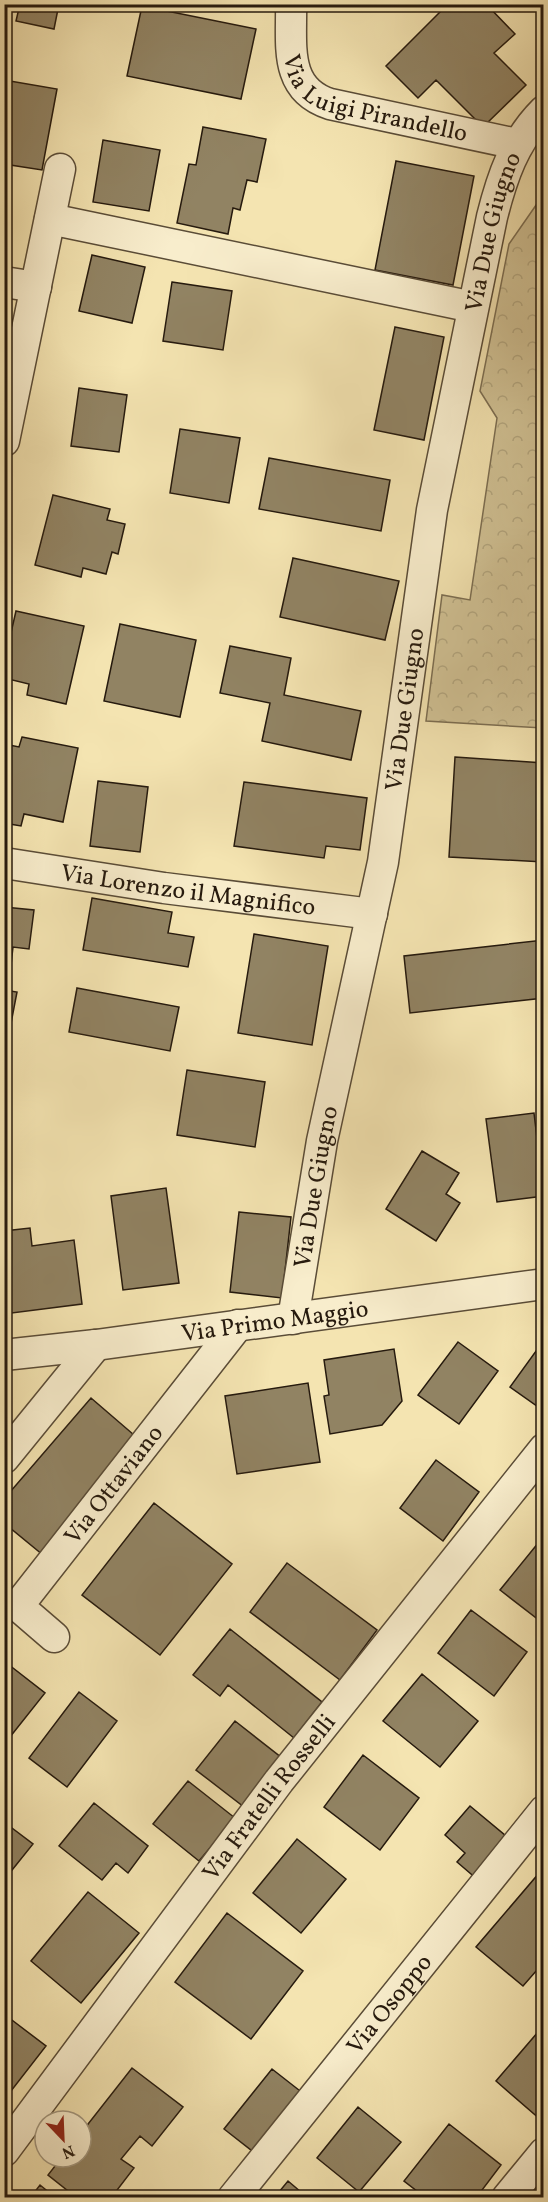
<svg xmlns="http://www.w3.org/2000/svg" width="548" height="2202" font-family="Vollkorn,serif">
	<defs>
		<pattern id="forest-crowns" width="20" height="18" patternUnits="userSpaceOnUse" patternTransform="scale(1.5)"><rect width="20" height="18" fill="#d1c295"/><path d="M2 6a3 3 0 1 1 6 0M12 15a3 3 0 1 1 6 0" fill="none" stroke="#b3a67f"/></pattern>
	</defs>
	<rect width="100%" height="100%" fill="#f4e4b1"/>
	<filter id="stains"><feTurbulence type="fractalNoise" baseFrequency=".00333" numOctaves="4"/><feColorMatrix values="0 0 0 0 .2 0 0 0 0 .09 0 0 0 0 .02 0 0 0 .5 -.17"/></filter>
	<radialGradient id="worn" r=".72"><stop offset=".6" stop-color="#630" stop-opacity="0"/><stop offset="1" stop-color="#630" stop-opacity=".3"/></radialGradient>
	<path fill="url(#forest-crowns)" stroke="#7c6e52" stroke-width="1.5" d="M 541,198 L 544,199 L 543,728 L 426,721 L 442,595 L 470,600 L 497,418 L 480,391 L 509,244 Z"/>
	<path fill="#918363" stroke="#261a0e" stroke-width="1.5" d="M 20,4 L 59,4 L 54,29 L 16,21 Z
		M 448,4 L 486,4 L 515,34 L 494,53 L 526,85 L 483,127 L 436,80 L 418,98 L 386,66 Z
		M 142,6 L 256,29 L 241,99 L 127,76 Z
		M 4,80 L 57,89 L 42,170 L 4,164 Z
		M 203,127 L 266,139 L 257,182 L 247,180 L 240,210 L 233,208 L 228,234 L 177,223 L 189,164 L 196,165 Z
		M 103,140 L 160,150 L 149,211 L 93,202 Z
		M 396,161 L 474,176 L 453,285 L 375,270 Z
		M 92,255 L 145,267 L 132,323 L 79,311 Z
		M 172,282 L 232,291 L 223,350 L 163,341 Z
		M 4,318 L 21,321 L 4,398 Z
		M 395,327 L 444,337 L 424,440 L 374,430 Z
		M 79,388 L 127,395 L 119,452 L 71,446 Z
		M 180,429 L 240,438 L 229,503 L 170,493 Z
		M 269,458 L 390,480 L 381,531 L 259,509 Z
		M 53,495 L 110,509 L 107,520 L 125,524 L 118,554 L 112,552 L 106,574 L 83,568 L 81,577 L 35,565 Z
		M 293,558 L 399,581 L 385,640 L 280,617 Z
		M 16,611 L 84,626 L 66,704 L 27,695 L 29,684 L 4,678 L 4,663 Z
		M 120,624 L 196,640 L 180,717 L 104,701 Z
		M 230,646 L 291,658 L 284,695 L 361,711 L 351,760 L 262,741 L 270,703 L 220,693 Z
		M 22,737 L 78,748 L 63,822 L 24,814 L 21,826 L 4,823 L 4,744 L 19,747 Z
		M 455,757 L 544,763 L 544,862 L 449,857 Z
		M 98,781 L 148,787 L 140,852 L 90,846 Z
		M 244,782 L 367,798 L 360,850 L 326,846 L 324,858 L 234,846 Z
		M 92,898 L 172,912 L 168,933 L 194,937 L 188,967 L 83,950 Z
		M 4,907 L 34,910 L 29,949 L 13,947 L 10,974 L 4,974 Z
		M 254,934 L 328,946 L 312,1045 L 238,1033 Z
		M 544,940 L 544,998 L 410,1013 L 404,956 Z
		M 77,988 L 179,1007 L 170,1051 L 69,1032 Z
		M 4,990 L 17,992 L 8,1039 L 4,1039 Z
		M 187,1070 L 265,1082 L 255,1147 L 177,1135 Z
		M 534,1113 L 538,1147 L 544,1146 L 544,1196 L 497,1202 L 486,1119 Z
		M 422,1151 L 459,1173 L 446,1194 L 460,1203 L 436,1241 L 386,1209 Z
		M 166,1188 L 179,1283 L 123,1290 L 111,1196 Z
		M 239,1212 L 291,1217 L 282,1298 L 230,1292 Z
		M 30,1228 L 32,1246 L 74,1240 L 82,1304 L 4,1314 L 4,1231 Z
		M 544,1340 L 544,1411 L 510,1387 Z
		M 458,1342 L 498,1371 L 459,1424 L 418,1395 Z
		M 394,1349 L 402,1401 L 382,1425 L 330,1434 L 324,1396 L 329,1395 L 324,1360 Z
		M 308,1383 L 320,1462 L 237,1474 L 225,1396 Z
		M 91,1398 L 141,1441 L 43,1555 L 4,1523 L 4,1499 Z
		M 436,1460 L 479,1492 L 443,1541 L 400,1508 Z
		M 154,1503 L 232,1564 L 160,1655 L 82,1595 Z
		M 539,1542 L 544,1545 L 544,1624 L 500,1590 Z
		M 287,1563 L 377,1630 L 340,1680 L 250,1612 Z
		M 471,1610 L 527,1652 L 494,1696 L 438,1653 Z
		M 230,1629 L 322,1702 L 294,1738 L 228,1685 L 220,1696 L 193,1675 Z
		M 4,1661 L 45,1693 L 6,1742 L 4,1741 Z
		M 422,1674 L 478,1721 L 440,1767 L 383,1721 Z
		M 79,1692 L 117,1721 L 67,1787 L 29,1758 Z
		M 235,1721 L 282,1758 L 244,1807 L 196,1770 Z
		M 363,1755 L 419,1798 L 380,1850 L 324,1807 Z
		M 188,1781 L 235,1818 L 199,1861 L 153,1824 Z
		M 94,1803 L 148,1846 L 128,1873 L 116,1863 L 102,1880 L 59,1846 Z
		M 470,1806 L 511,1840 L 478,1880 L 457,1862 L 465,1853 L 445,1835 Z
		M 4,1822 L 33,1844 L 4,1880 Z
		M 297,1839 L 346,1879 L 301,1933 L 253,1893 Z
		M 540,1872 L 544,1874 L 544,1962 L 523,1986 L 476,1947 Z
		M 88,1892 L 139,1933 L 81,2003 L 31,1961 Z
		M 227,1913 L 303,1971 L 251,2039 L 175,1982 Z
		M 4,2014 L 46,2046 L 11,2091 L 4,2086 Z
		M 544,2025 L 544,2117 L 541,2120 L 496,2081 Z
		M 132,2068 L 183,2107 L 152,2146 L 140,2136 L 121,2159 L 134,2168 L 111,2198 L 77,2198 L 48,2175 L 62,2157 L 81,2157 L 81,2133 Z
		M 272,2069 L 304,2094 L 256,2154 L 224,2129 Z
		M 358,2107 L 401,2142 L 359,2192 L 317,2158 Z
		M 449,2124 L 501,2165 L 476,2198 L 426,2198 L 404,2181 Z
		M 288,2181 L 308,2198 L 274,2198 Z
		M 40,2185 L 56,2198 L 30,2198 Z"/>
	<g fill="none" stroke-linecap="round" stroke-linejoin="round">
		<defs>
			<g id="minor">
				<path id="s1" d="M 291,4 C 292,44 283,89 330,104 L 517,144"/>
				<path d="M 50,219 L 473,307"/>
				<path d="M 4,282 L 36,287"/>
				<path d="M 4,441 L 60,169"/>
				<path id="s2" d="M 4,863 L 164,888 L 372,914"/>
				<path id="s3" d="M 293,1319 L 322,1141 L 383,862 L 432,510 L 492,217 C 502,177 514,141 544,111"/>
				<path id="s4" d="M 4,1355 L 96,1345 L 544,1284"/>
				<path d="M 4,1458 L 96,1345"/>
				<path id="s5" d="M 54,1637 L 18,1606 L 238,1325"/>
				<path id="s6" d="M 4,2151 L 279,1781 L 544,1449"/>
				<path id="s7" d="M 233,2198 L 544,1811"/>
				<path d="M 507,2198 L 544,2153"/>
			</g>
		</defs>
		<use href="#minor" stroke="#5a4c37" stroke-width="33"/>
		<use href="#minor" stroke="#f8edcc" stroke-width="30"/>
	</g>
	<g text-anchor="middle" stroke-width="6" stroke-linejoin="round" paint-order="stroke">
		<g font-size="24" fill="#261a0e" stroke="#f8edcc">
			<text dy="8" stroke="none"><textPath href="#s1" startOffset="154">Via Luigi Pirandello</textPath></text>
			<text dy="8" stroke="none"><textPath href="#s3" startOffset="1106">Via Due Giugno</textPath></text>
			<text dy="8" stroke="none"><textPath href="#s3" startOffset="620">Via Due Giugno</textPath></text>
			<text dy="8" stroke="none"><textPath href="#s2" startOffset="186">Via Lorenzo il Magnifico</textPath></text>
			<text dy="8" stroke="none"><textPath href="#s3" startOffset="134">Via Due Giugno</textPath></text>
			<text dy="8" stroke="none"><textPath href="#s4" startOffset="273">Via Primo Maggio</textPath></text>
			<text dy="8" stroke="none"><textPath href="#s5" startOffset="202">Via Ottaviano</textPath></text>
			<text dy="8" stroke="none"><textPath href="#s6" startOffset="442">Via Fratelli Rosselli</textPath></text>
			<text dy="8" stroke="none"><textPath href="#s7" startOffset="249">Via Osoppo</textPath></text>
		</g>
	</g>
	<rect width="548" height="2202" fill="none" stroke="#f4e4b1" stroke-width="24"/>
	<rect x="6" y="6" width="536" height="2190" fill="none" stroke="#261a0e" stroke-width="3"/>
	<rect x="12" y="12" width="524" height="2178" fill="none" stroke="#261a0e" stroke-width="1.5"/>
	<g transform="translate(63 2139) rotate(157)"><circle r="28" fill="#f8edcc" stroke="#a49980" stroke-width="1.5"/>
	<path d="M0-4.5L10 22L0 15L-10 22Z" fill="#8f2418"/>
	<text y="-9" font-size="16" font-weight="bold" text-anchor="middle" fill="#261a0e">N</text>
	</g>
	<rect width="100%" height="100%" filter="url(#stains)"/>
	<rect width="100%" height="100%" fill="url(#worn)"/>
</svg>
